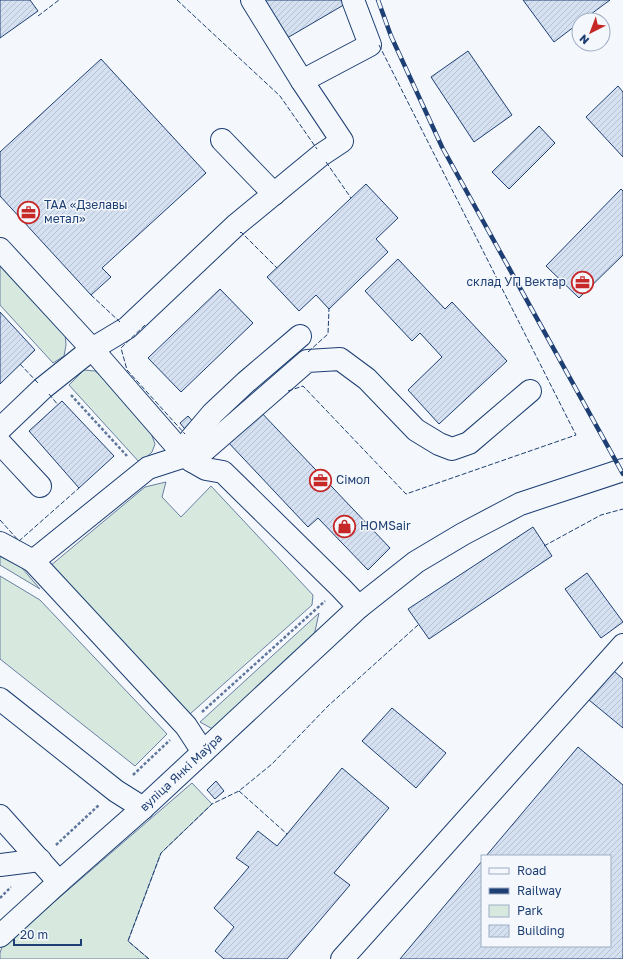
<svg xmlns="http://www.w3.org/2000/svg" width="623" height="959" font-family="'Golos Text',sans-serif">
	<defs>
		<pattern id="building-hatch" width="6" height="6" patternUnits="userSpaceOnUse"><rect width="6" height="6" fill="#d5e0f0"/><path d="M-1 1l2-2M0 6l6-6M5 7l2-2" fill="none" stroke="#b6c1d1"/></pattern>
	</defs>
	<rect width="100%" height="100%" fill="#f4f7fb"/>
	<path fill="#d7e8df" stroke="#687fa3" d="M 0,259 L 65,332 L 66,345 L 64,356 L 53,363 L 0,305 Z
		M 84,370 L 95,371 L 100,375 L 151,433 L 155,444 L 152,452 L 140,463 L 69,385 Z
		M 166,482 L 162,497 L 181,517 L 211,486 L 313,595 L 312,605 L 190,714 L 50,566 L 145,487 Z
		M 0,550 L 2,551 L 22,568 L 40,589 L 0,565 Z
		M 0,576 L 40,600 L 167,734 L 135,766 L 0,659 Z
		M 319,613 L 312,645 L 218,732 L 200,722 Z
		M 192,783 L 212,804 L 161,853 L 128,941 L 149,959 L 0,959 L 0,953 L 2,947 Z"/>
	<path fill="url(#building-hatch)" stroke="#1d3f73" d="M 0,0 L 30,0 L 38,11 L 0,38 Z
		M 258,0 L 345,0 L 347,3 L 282,41 Z
		M 523,0 L 610,0 L 583,20 L 579,20 L 579,23 L 554,42 Z
		M 468,51 L 512,115 L 474,142 L 431,77 Z
		M 101,59 L 206,173 L 102,268 L 111,277 L 91,295 L 0,196 L 0,152 Z
		M 618,86 L 623,92 L 623,157 L 586,117 Z
		M 539,126 L 555,143 L 509,189 L 492,172 Z
		M 366,184 L 398,218 L 376,239 L 388,252 L 329,309 L 316,295 L 299,311 L 267,277 Z
		M 621,189 L 623,191 L 623,255 L 579,298 L 546,266 Z
		M 398,259 L 445,309 L 452,302 L 507,361 L 439,424 L 408,390 L 442,357 L 420,333 L 412,341 L 365,291 Z
		M 220,289 L 253,323 L 181,392 L 148,358 Z
		M 0,312 L 35,350 L 0,384 Z
		M 62,401 L 114,456 L 79,488 L 29,431 Z
		M 258,409 L 390,548 L 368,570 L 318,518 L 308,527 L 226,440 Z
		M 188,416 L 197,426 L 188,433 L 180,423 Z
		M 533,527 L 552,556 L 429,639 L 408,609 Z
		M 587,573 L 623,622 L 601,638 L 565,589 Z
		M 614,671 L 623,679 L 623,728 L 589,700 Z
		M 392,708 L 446,753 L 416,788 L 362,741 Z
		M 578,747 L 623,785 L 623,959 L 400,959 L 482,861 L 482,946 L 610,946 L 610,856 L 486,856 Z
		M 342,768 L 389,808 L 334,873 L 350,885 L 287,959 L 224,959 L 215,951 L 234,927 L 214,908 L 249,867 L 236,858 L 258,831 L 277,846 Z
		M 216,781 L 224,791 L 215,799 L 207,790 Z"/>
	<g fill="none" stroke-linecap="round" stroke-linejoin="round">
		<defs>
			<g id="minor">
				<path d="M 252,0 L 302,81 L 370,45 L 353,0"/>
				<path d="M 222,140 L 274,194"/>
				<path d="M 0,249 L 92,349 L 185,456"/>
				<path d="M 0,429 L 43,388 L 92,349 L 127,328 L 236,225 L 321,155 L 342,141 L 302,81"/>
				<path d="M 0,443 L 40,486"/>
				<path d="M 185,456 L 190,440 L 213,413 L 246,382 L 300,336"/>
				<path d="M 192,461 L 206,469 L 223,472 L 340,587 L 359,607"/>
				<path d="M 0,543 L 33,561 L 186,726 L 203,752"/>
				<path d="M 33,561 L 148,468 L 185,456 L 192,461 L 307,361 L 340,359 L 367,379 L 416,430 L 439,444 L 452,449 L 469,443 L 530,391"/>
				<path d="M 0,699 L 116,791 L 143,808"/>
				<path d="M 0,816 L 59,882"/>
				<path d="M 0,865 L 40,860"/>
				<path id="s1" d="M 0,936 L 59,882 L 143,808 L 359,607 L 416,562 L 463,534 L 520,504 L 623,470"/>
				<path d="M 342,959 L 623,645"/>
			</g>
		</defs>
		<use href="#minor" stroke="#1d3f73" stroke-width="24"/>
		<path stroke="#5e769c" stroke-width="2.5" stroke-dasharray="3 2" stroke-linecap="butt" d="M 71,395 L 127,456
			M 202,712 L 325,601
			M 133,775 L 170,740
			M 56,845 L 99,805
			M 0,898 L 11,887"/>
		<use href="#minor" stroke="#f4f7fb" stroke-width="22"/>
		<defs>
			<path id="rail" d="M 378,0 L 391,36 L 442,147 L 623,474"/>
		</defs>
		<use href="#rail" stroke="#1d3f73" stroke-width="4.5"/>
		<use href="#rail" stroke="#f4f7fb" stroke-width="3" stroke-dasharray="9" stroke-linecap="butt"/>
		<path stroke="#1d3f73" stroke-width="1" stroke-dasharray="5 2" stroke-linecap="butt" d="M 177,0 L 280,96 L 317,149
			M 38,16 L 59,0
			M 326,162 L 351,198
			M 240,233 L 241,232 L 277,268
			M 91,295 L 120,322
			M 145,325 L 121,348 L 127,370 L 185,434
			M 308,352 L 328,334 L 329,309
			M 20,364 L 38,383
			M 288,391 L 303,386 L 406,494 L 576,435 L 379,45
			M 49,394 L 58,405
			M 0,520 L 19,541 L 79,488
			M 544,546 L 601,515 L 623,509
			M 239,791 L 287,834
			M 149,959 L 128,941 L 161,853 L 212,804 L 239,791 L 272,764 L 328,706 L 418,625"/>
	</g>
	<defs>
		<symbol id="office-ring" viewBox="-11 -11 22 22"><circle r="9.5" fill="#f4f7fb" stroke="#c62828" stroke-width="1.5"/><path d="M-6-3h4V-5.5h4V-3h4V5H-6ZM-1-4.5V-3h2v-1.5ZM-6 0V1H6V0Z" fill="#c62828"/></symbol>
		<symbol id="shop-ring" viewBox="-11 -11 22 22"><circle r="9.5" fill="#f4f7fb" stroke="#c62828" stroke-width="1.5"/><path d="M-5-2.5h2.3a2.7 3.5 0 0 1 5.4 0H5L5.5 6h-11ZM-1.5-2.5h3a1.5 2.3 0 0 0-3 0Z" fill="#c62828"/></symbol>
	</defs>
	<g fill-rule="evenodd">
		<use href="#office-ring" x="16" y="200" width="25" height="25"/>
		<use href="#office-ring" x="570" y="270" width="25" height="25"/>
		<use href="#office-ring" x="308" y="468" width="25" height="25"/>
		<use href="#shop-ring" x="332" y="514" width="25" height="25"/>
	</g>
	<g text-anchor="middle" stroke-width="3" stroke-linejoin="round" paint-order="stroke">
		<g font-size="12" fill="#1d3f73" stroke="#f4f7fb" text-anchor="start">
			<text x="44" y="209">ТАА «Дзелавы<tspan x="44" dy="14">метал»</tspan></text>
			<text x="566" y="286" text-anchor="end">склад УП Вектар</text>
			<text x="336" y="484">Сімол</text>
			<text x="360" y="530">HOMSair</text>
		</g>
		<g font-size="12" fill="#1d3f73" stroke="#f4f7fb">
			<text dy="4" stroke="none"><textPath href="#s1" startOffset="244">вуліца Янкі Маўра</textPath></text>
		</g>
	</g>
	<rect x="481" y="855" width="130" height="92" fill="#f4f7fb" stroke="#9eadc5"/>
	<rect x="489" y="868" width="20" height="6" fill="#f4f7fb" stroke="#9eadc5"/>
	<text x="517" y="875" font-size="12" fill="#1d3f73">Road</text>
	<rect x="489" y="888" width="20" height="6" fill="#1d3f73" stroke="#9eadc5"/>
	<text x="517" y="895" font-size="12" fill="#1d3f73">Railway</text>
	<rect x="489" y="905" width="20" height="12" fill="#d7e8df" stroke="#9eadc5"/>
	<text x="517" y="915" font-size="12" fill="#1d3f73">Park</text>
	<rect x="489" y="925" width="20" height="12" fill="url(#building-hatch)" stroke="#9eadc5"/>
	<text x="517" y="935" font-size="12" fill="#1d3f73">Building</text>
	<g transform="translate(591 32) rotate(222)"><circle r="19" fill="#f4f7fb" stroke="#9eadc5"/>
	<path d="M0-3L7 15L0 10L-7 15Z" fill="#c62828"/>
	<text y="-6" font-size="11" font-weight="bold" text-anchor="middle" fill="#1d3f73">N</text>
	</g>
	<path d="M14 939v6h67v-6" fill="none" stroke="#1d3f73" stroke-width="2"/>
	<text x="20" y="939" font-size="12" fill="#1d3f73" stroke="#f4f7fb" stroke-width="3" paint-order="stroke">20 m</text>
</svg>
